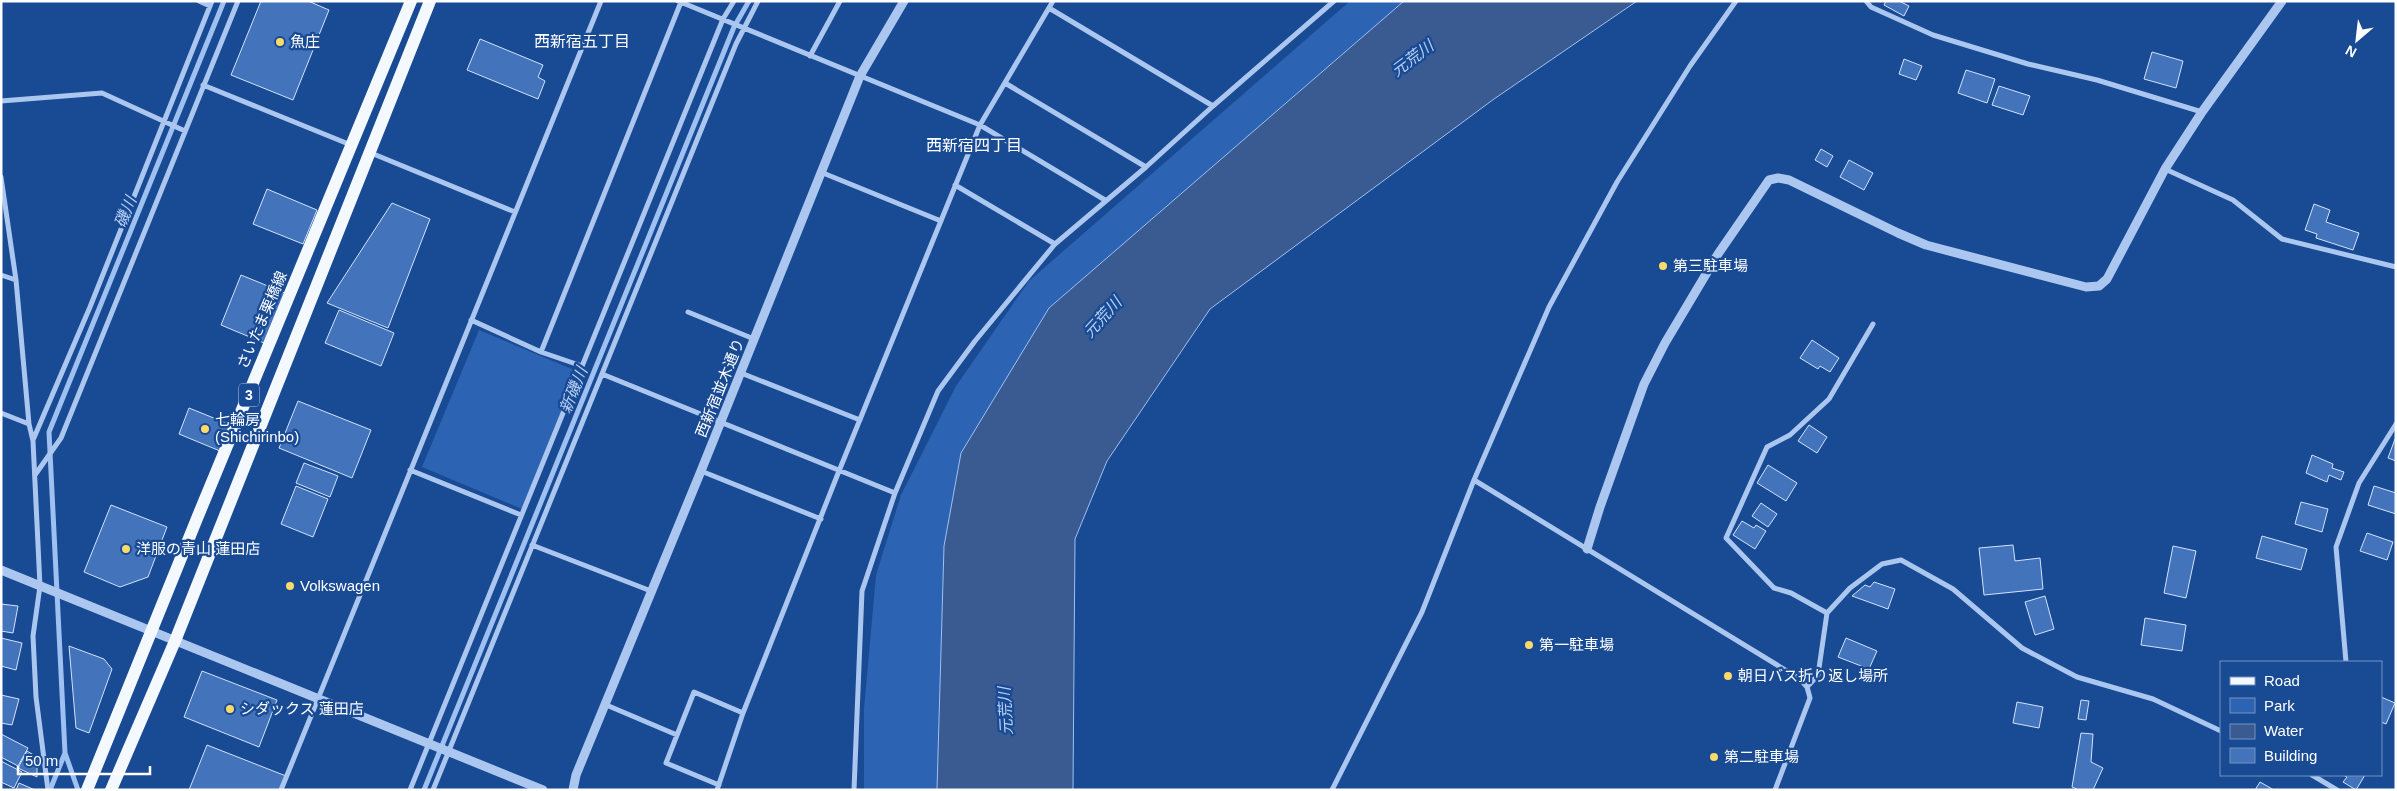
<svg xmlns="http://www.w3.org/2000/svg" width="2397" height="791" font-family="Helvetica,'Noto Sans JP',sans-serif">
	<rect width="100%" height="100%" fill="#194a94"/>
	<path fill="#2d63b3" d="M 1350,1 L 1404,1 L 1049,308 L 944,546 L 937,790 L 864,790 L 864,709 L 876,575 L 901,495 L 956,386 L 1029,281 Z
		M 479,330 L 579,372 L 522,509 L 422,467 Z"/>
	<path fill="#395b92" stroke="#9ec1f2" d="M 1404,1 L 1637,1 L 1494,99 L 1210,309 L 1107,461 L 1075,539 L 1073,790 L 937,790 L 944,546 L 961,453 L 1049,308 Z"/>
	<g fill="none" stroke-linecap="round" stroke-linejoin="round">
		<path stroke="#9ec1f2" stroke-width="5" d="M 50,790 L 65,753
			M 78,790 L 65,753 L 49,432 L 224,1
			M 424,790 L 734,27 L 749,1"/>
	</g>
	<path fill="#4273bb" stroke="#d2e3fb" d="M 261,1 L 308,1 L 329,10 L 293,100 L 231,75 Z
		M 1886,1 L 1899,1 L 1909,6 L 1904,16 L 1884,5 Z
		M 480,39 L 543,65 L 538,77 L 545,81 L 538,99 L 467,70 Z
		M 2152,52 L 2183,61 L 2176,88 L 2144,79 Z
		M 1904,59 L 1922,66 L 1916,80 L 1899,74 Z
		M 1966,70 L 1995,79 L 1987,103 L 1958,93 Z
		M 1999,86 L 2030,96 L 2023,115 L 1992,105 Z
		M 1821,149 L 1833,156 L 1827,167 L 1815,160 Z
		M 1849,160 L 1873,173 L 1864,190 L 1840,177 Z
		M 267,189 L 317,210 L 303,244 L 253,224 Z
		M 392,203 L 430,219 L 388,328 L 327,303 Z
		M 2314,204 L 2330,210 L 2326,222 L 2359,233 L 2353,250 L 2316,238 L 2317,234 L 2305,230 Z
		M 241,275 L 285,293 L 264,343 L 221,325 Z
		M 339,310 L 394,333 L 381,366 L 325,343 Z
		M 1812,340 L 1839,358 L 1830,372 L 1820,366 L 1818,369 L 1800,358 Z
		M 298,401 L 371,430 L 352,478 L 279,448 Z
		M 189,408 L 231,425 L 220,451 L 179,434 Z
		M 1809,425 L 1827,437 L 1817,453 L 1798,441 Z
		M 2395,439 L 2396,439 L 2396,461 L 2388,458 Z
		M 2312,455 L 2333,464 L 2332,468 L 2344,472 L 2341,480 L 2329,475 L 2327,482 L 2306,473 Z
		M 304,463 L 338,476 L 330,497 L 296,483 Z
		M 1768,465 L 1797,483 L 1786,501 L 1757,483 Z
		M 296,486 L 328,499 L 313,537 L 281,524 Z
		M 2374,486 L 2396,493 L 2396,514 L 2368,505 Z
		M 2301,502 L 2328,509 L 2322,532 L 2295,524 Z
		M 1761,503 L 1777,514 L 1768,527 L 1752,516 Z
		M 111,505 L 167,527 L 148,577 L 120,587 L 84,572 Z
		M 1742,521 L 1754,528 L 1756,525 L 1766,531 L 1755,549 L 1733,535 Z
		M 2367,533 L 2393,542 L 2387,560 L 2360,551 Z
		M 2262,536 L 2307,549 L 2301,570 L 2256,558 Z
		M 2013,545 L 2015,561 L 2040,558 L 2043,589 L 1984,595 L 1979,548 Z
		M 2173,546 L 2196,551 L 2186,598 L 2164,593 Z
		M 1874,582 L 1895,589 L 1888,609 L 1852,596 L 1865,585 L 1870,587 Z
		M 2045,596 L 2054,629 L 2035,635 L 2025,602 Z
		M 1,604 L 18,606 L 13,633 L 1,631 Z
		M 2145,618 L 2186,625 L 2182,651 L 2141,645 Z
		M 1,638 L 22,643 L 16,670 L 1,666 Z
		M 1846,638 L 1877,651 L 1869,669 L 1838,657 Z
		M 69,646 L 104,659 L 112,669 L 89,733 L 76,728 Z
		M 202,671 L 277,700 L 259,747 L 184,717 Z
		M 1,695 L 19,699 L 12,725 L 1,723 Z
		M 2381,697 L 2395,703 L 2386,724 L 2381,722 Z
		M 2081,700 L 2089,701 L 2086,720 L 2078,719 Z
		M 2017,702 L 2043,707 L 2039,728 L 2013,723 Z
		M 2081,733 L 2093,734 L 2091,762 L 2103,768 L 2093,790 L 2079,790 L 2072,787 Z
		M 1,734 L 28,748 L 18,766 L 1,757 Z
		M 207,745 L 286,776 L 281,790 L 189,790 Z
		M 27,751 L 37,757 L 37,777 L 18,768 Z
		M 1,761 L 22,772 L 14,788 L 1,782 Z
		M 2343,775 L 2365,775 L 2356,790 L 2343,782 L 2347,777 Z
		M 2260,782 L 2274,790 L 2255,790 Z
		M 19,783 L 35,790 L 16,790 Z"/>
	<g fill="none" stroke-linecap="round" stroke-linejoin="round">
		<path stroke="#abc7f0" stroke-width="5" d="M 199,1 L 210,6
			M 678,1 L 980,125 L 1105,200
			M 1866,1 L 1871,7 L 1933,35 L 2028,64 L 2097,80 L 2202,112
			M 1049,8 L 1213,106
			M 810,56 L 840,1
			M 1005,83 L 1146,167
			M 203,85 L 351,145
			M 1,101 L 102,93 L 185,131
			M 371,153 L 515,212
			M 2165,169 L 2233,200 L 2282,239 L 2396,267
			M 823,173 L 941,221
			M 1,177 L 16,280 L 29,424 L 33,441 L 40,586 L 33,636 L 36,697 L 48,790
			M 955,185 L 1055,244
			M 1,275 L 16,280
			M 688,312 L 754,339
			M 471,320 L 541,352 L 582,366
			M 541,352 L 681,2
			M 741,373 L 860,420
			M 602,374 L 895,493
			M 1,413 L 29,424
			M 33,440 L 90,307 L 212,1
			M 410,470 L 521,515
			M 701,471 L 821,519
			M 35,475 L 61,438 L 238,1
			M 1474,480 L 1800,679 L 1807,687 L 1810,698 L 1775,790
			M 532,545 L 651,591
			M 1827,613 L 1791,593 L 1774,588 L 1726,538 L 1767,447 L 1790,435 L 1829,399 L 1873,324
			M 2346,662 L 2336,547 L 2359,483 L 2396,424
			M 1807,687 L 1818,675 L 1827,613 L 1850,588 L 1882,564 L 1901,560 L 1953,589 L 2022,648 L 2077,677 L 2153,699 L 2221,731
			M 604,704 L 677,735
			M 2312,775 L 2337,790
			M 719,785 L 666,763 L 694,692 L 743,713
			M 281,790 L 601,1
			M 410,790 L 723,19 L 734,1
			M 433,790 L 736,44 L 758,1
			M 717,790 L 743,713 L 839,471 L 980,125 L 1053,1
			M 854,790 L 862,591 L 895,493 L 938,391 L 975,341 L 1055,244 L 1146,167 L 1213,106 L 1334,1
			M 1332,790 L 1422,612 L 1474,480 L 1549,307 L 1617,182 L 1690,66 L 1736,1"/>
		<path stroke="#abc7f0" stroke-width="9" d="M 1587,549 L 1600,507 L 1644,384 L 1665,343 L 1718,254 L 1769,180 L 1778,178 L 1789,180 L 1898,233 L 1926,245 L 2086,287 L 2099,286 L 2107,279 L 2165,169 L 2202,112 L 2282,1
			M 1,570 L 543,790
			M 573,790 L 576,775 L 701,471 L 860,76 L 904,1"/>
		<path stroke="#f4f8ff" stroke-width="12" d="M 87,790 L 198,516 L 411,1
			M 111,790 L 175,641 L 430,1"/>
	</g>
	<g fill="#ffda6a" stroke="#194a94" stroke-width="2">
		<circle cx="280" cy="42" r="5"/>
		<circle cx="1663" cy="266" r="5"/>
		<circle cx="205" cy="429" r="5"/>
		<circle cx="126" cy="549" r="5"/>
		<circle cx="290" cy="586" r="5"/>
		<circle cx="1529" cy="645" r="5"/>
		<circle cx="1728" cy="676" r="5"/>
		<circle cx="230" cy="709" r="5"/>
		<circle cx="1714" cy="757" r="5"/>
	</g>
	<g text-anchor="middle" stroke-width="4.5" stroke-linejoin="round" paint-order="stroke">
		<rect fill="#194a94" stroke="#bac9df" stroke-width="1" x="239" y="383.5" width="20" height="23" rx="4"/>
		<g font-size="14" font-weight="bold" fill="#fff">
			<text x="249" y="400">3</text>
		</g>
		<g font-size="15" fill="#fff" stroke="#194a94" text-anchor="start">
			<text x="290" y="47">魚庄</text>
			<text x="1673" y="271">第三駐車場</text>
			<text x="215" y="425">七輪房<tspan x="215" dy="17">(Shichirinbo)</tspan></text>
			<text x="136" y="554">洋服の青山 蓮田店</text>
			<text x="300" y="591">Volkswagen</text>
			<text x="1539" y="650">第一駐車場</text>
			<text x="1738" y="681">朝日バス折り返し場所</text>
			<text x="240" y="714">シダックス 蓮田店</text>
			<text x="1724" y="762">第二駐車場</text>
		</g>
		<g font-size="15" fill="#fff" stroke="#194a94">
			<text transform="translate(262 320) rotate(-67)" y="5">さいたま栗橋線</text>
			<text transform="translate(720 388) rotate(-68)" y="5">西新宿並木通り</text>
		</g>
		<g font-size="16" fill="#fff" stroke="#194a94">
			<text x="582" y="47">西新宿五丁目</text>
			<text x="974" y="151">西新宿四丁目</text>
		</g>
		<g font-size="16" font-style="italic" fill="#b7d1f7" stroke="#194a94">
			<text transform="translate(1412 58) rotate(-37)" y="6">元荒川</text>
			<text transform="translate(125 212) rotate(-68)" y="6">磯川</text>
			<text transform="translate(1102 317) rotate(-48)" y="6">元荒川</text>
			<text transform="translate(573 390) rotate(-68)" y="6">新磯川</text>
			<text transform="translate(1005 711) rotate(-93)" y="6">元荒川</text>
		</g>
	</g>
	<rect width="2397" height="791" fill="none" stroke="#ffffff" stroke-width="5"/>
	<rect x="2220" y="661" width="162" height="115" fill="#194a94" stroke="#7592bf"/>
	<rect x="2230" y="677" width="25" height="8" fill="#f4f8ff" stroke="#7592bf"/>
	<text x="2264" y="686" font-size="15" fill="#ffffff">Road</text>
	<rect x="2230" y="698" width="25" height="15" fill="#2d63b3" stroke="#7592bf"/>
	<text x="2264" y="711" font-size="15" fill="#ffffff">Park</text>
	<rect x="2230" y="724" width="25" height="15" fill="#395b92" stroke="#7592bf"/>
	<text x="2264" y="736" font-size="15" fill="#ffffff">Water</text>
	<rect x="2230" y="748" width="25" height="15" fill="#4273bb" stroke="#7592bf"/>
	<text x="2264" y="761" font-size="15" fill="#ffffff">Building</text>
	<g transform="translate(2357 40) rotate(208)" stroke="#194a94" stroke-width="4" paint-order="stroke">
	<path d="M0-4L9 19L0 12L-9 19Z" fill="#ffffff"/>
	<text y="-8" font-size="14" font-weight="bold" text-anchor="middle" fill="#ffffff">N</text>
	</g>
	<path d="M18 766v8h132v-8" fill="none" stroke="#ffffff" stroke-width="2.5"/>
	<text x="25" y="766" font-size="15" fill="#ffffff" stroke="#194a94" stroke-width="4" paint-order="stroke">50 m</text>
</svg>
